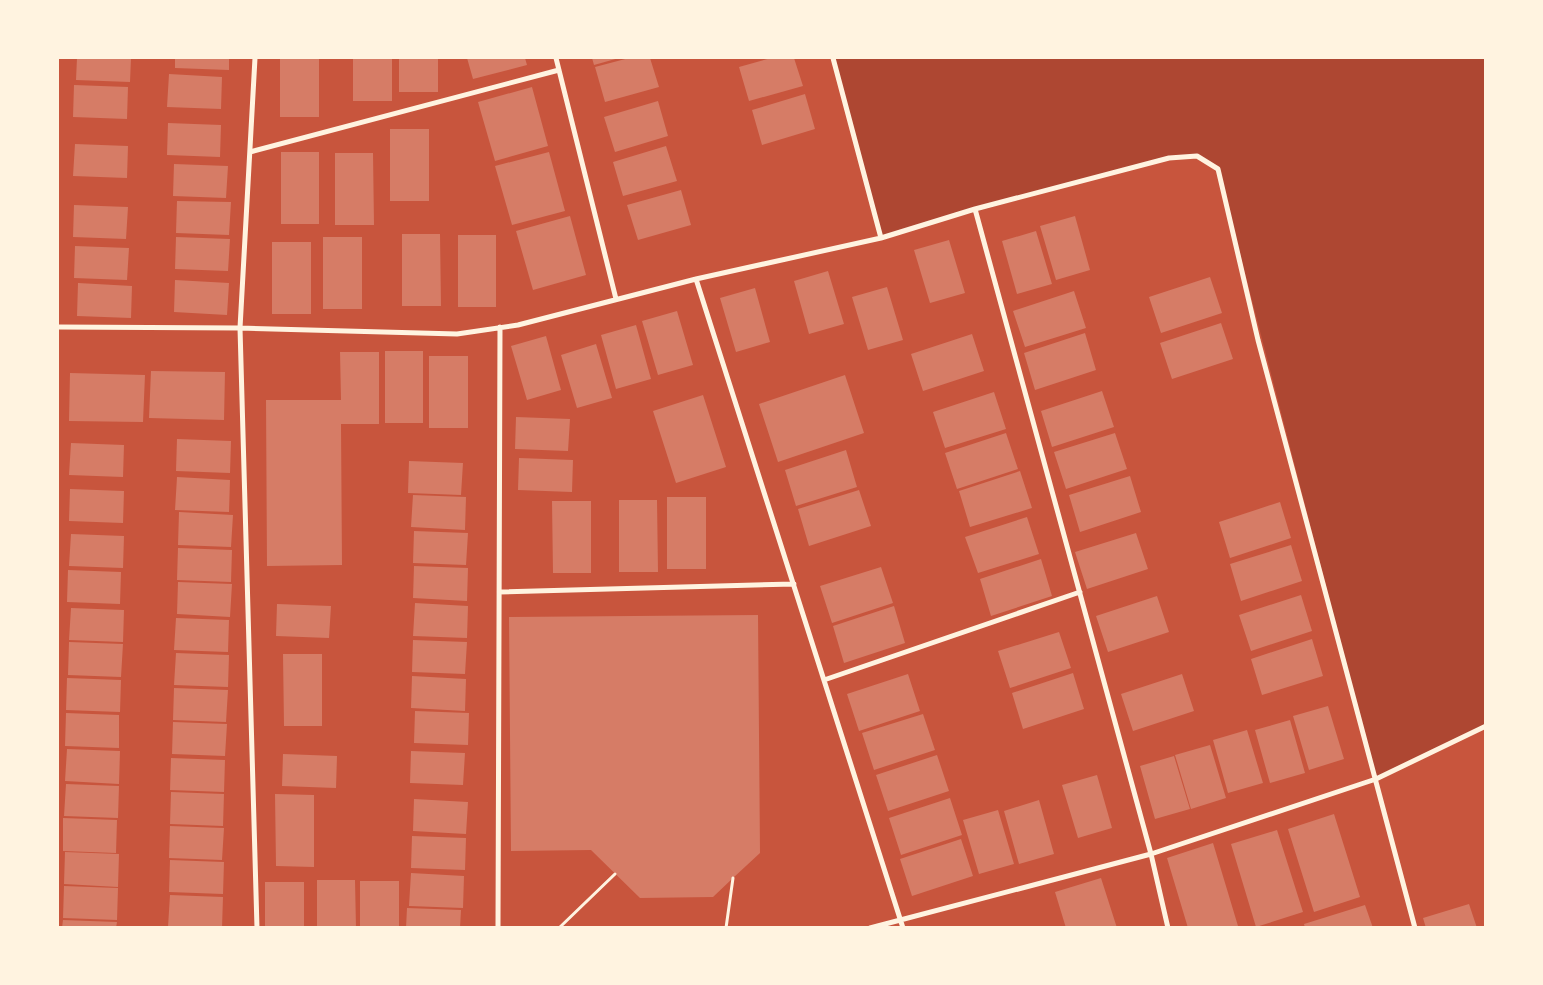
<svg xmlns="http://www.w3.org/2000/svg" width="1543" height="985" font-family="Lato,sans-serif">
	<rect width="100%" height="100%" fill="#c8553d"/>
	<path fill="#ae4732" d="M 833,58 L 1485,58 L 1485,726 L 1376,779 L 1218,169 L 1197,156 L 1169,158 L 881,238 Z"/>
	<path fill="#d67c66" d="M 77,58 L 131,58 L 130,82 L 76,80 Z
		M 175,58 L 229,58 L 229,70 L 175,68 Z
		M 280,58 L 319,58 L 319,117 L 280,117 Z
		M 353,58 L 392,58 L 392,101 L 353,101 Z
		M 399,58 L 438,58 L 438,92 L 399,92 Z
		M 467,58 L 525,58 L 527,65 L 473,79 Z
		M 592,58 L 619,58 L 594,65 Z
		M 629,58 L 650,58 L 659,87 L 605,102 L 595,67 Z
		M 771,58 L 794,58 L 803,86 L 749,101 L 739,67 Z
		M 169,74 L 222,77 L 221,109 L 167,107 Z
		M 74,85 L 128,87 L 127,119 L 73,117 Z
		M 532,87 L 548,146 L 495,161 L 478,102 Z
		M 805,94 L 815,129 L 762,145 L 752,110 Z
		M 658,101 L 668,136 L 615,152 L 604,117 Z
		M 168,123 L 221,125 L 220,157 L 167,155 Z
		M 390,129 L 429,129 L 429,201 L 390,201 Z
		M 75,144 L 128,146 L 127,178 L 73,176 Z
		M 666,146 L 677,181 L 623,196 L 613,162 Z
		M 281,152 L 319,152 L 319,224 L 281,224 Z
		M 549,152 L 565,211 L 512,225 L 495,166 Z
		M 335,153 L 373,153 L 374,225 L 335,225 Z
		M 174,164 L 228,166 L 226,198 L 173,196 Z
		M 681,190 L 691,225 L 638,240 L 627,205 Z
		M 177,201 L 231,202 L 229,235 L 176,233 Z
		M 74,205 L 128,207 L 126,239 L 73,237 Z
		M 570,216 L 586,275 L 533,290 L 516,231 Z
		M 1075,216 L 1090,270 L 1056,280 L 1040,226 Z
		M 1036,231 L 1052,284 L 1017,294 L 1002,241 Z
		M 402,234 L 440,234 L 441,306 L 402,306 Z
		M 458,235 L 496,235 L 496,307 L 458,307 Z
		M 176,237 L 230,239 L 228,271 L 175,269 Z
		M 323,237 L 362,237 L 362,309 L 323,309 Z
		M 949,240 L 965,293 L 930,303 L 914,250 Z
		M 272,242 L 311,242 L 311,314 L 272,314 Z
		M 75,246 L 129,248 L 127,280 L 74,278 Z
		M 828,271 L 844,324 L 809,334 L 794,281 Z
		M 1210,277 L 1222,313 L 1161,333 L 1149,297 Z
		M 175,280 L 229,283 L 227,315 L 174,312 Z
		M 78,283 L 132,286 L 131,318 L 77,316 Z
		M 887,287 L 903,340 L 868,350 L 852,297 Z
		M 755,288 L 770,342 L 736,352 L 720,298 Z
		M 1074,291 L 1086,328 L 1025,347 L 1013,311 Z
		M 677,311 L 693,365 L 658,375 L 642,321 Z
		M 1221,323 L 1233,359 L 1172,379 L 1160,343 Z
		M 636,325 L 651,379 L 616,389 L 601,335 Z
		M 1085,333 L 1096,370 L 1035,390 L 1024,353 Z
		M 972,334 L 984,371 L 923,391 L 911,354 Z
		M 546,336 L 561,390 L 527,400 L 511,346 Z
		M 596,344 L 612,398 L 577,408 L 561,355 Z
		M 385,351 L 423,351 L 423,423 L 385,423 Z
		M 340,352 L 379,352 L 379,424 L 341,424 L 342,565 L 267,566 L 266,400 L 341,400 Z
		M 429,356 L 468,356 L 468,428 L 429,428 Z
		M 151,371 L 225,372 L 224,420 L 149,418 Z
		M 70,373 L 145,375 L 143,422 L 69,421 Z
		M 845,375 L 864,433 L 778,462 L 759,404 Z
		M 1102,391 L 1114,427 L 1052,447 L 1041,411 Z
		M 994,392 L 1006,429 L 945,448 L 933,412 Z
		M 703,395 L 726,467 L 676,483 L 653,411 Z
		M 516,417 L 570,419 L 568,451 L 515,449 Z
		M 1006,433 L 1018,469 L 957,489 L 945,453 Z
		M 1115,433 L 1127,469 L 1066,489 L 1054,452 Z
		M 177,439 L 231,441 L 230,473 L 176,471 Z
		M 71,443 L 124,445 L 123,477 L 69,475 Z
		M 846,450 L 857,487 L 796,506 L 785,470 Z
		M 519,458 L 573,460 L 572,492 L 518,490 Z
		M 409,461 L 463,463 L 461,495 L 408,493 Z
		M 1020,471 L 1032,508 L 970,527 L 959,491 Z
		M 1130,476 L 1141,512 L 1080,532 L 1069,495 Z
		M 177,477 L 230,480 L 229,512 L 175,510 Z
		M 70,489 L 124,491 L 123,523 L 69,521 Z
		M 859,490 L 871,526 L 809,546 L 798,509 Z
		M 413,495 L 466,497 L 465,530 L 411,527 Z
		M 667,497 L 706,497 L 706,569 L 667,569 Z
		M 619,500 L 657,500 L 658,572 L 619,572 Z
		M 552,501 L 591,501 L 591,573 L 553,573 Z
		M 1280,502 L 1291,538 L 1230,558 L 1219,522 Z
		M 179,512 L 233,515 L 231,547 L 178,545 Z
		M 1027,517 L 1039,554 L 978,573 L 965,537 Z
		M 414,531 L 468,533 L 466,565 L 413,563 Z
		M 1136,533 L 1148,569 L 1087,589 L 1075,552 Z
		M 71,534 L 124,536 L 123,568 L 69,566 Z
		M 1291,545 L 1302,581 L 1241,601 L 1230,564 Z
		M 178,548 L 232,550 L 231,582 L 177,580 Z
		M 1041,559 L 1052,596 L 991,616 L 980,579 Z
		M 414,566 L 468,568 L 467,601 L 413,598 Z
		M 881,567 L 893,603 L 832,623 L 820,586 Z
		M 68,570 L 121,572 L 120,604 L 67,602 Z
		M 178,582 L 232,584 L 230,617 L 177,614 Z
		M 1301,595 L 1312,631 L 1251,651 L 1239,615 Z
		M 1157,596 L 1169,632 L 1108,652 L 1096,616 Z
		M 415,603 L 468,606 L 467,638 L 413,636 Z
		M 277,604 L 331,606 L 329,638 L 276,636 Z
		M 894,606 L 905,643 L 844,663 L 833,626 Z
		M 71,608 L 124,610 L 123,642 L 69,640 Z
		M 758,615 L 760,853 L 733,878 L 713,897 L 640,898 L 591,850 L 511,851 L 509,617 Z
		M 176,618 L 229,620 L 228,652 L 174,650 Z
		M 1059,632 L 1071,668 L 1010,688 L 998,651 Z
		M 1312,639 L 1323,676 L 1262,695 L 1251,659 Z
		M 413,640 L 467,642 L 465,674 L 412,672 Z
		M 69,642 L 123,644 L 121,677 L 68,675 Z
		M 176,653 L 229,655 L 228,687 L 174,685 Z
		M 283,654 L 322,654 L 322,726 L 284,726 Z
		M 1073,673 L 1084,709 L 1023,729 L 1012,693 Z
		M 908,674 L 920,711 L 859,731 L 847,694 Z
		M 1182,674 L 1194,711 L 1133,731 L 1121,694 Z
		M 412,676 L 466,679 L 465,711 L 411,708 Z
		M 67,678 L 121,680 L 120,712 L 66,710 Z
		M 174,688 L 228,690 L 226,722 L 173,720 Z
		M 1328,706 L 1344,759 L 1309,770 L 1293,716 Z
		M 415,711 L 469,713 L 468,745 L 414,743 Z
		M 66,713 L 119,715 L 119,748 L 65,746 Z
		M 923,714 L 935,750 L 874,770 L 862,733 Z
		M 1290,720 L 1305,773 L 1270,783 L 1255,730 Z
		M 173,722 L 227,724 L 225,756 L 172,754 Z
		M 1247,730 L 1263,783 L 1228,793 L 1213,740 Z
		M 1210,745 L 1226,798 L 1191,809 L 1175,755 Z
		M 67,749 L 120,751 L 119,784 L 65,781 Z
		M 411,751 L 465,753 L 463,785 L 410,783 Z
		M 283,754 L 337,756 L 336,788 L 282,786 Z
		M 937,755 L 949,791 L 888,811 L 876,775 Z
		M 1174,756 L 1190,809 L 1155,819 L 1140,766 Z
		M 171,758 L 225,760 L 224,792 L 170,790 Z
		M 1097,775 L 1112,828 L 1078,838 L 1062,785 Z
		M 66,784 L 119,786 L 118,818 L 64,816 Z
		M 171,792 L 224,794 L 223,826 L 170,824 Z
		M 275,794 L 314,795 L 314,867 L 276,866 Z
		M 950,798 L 962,835 L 901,855 L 889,818 Z
		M 414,799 L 468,802 L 466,834 L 413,831 Z
		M 1039,800 L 1054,854 L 1019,864 L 1004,811 Z
		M 998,810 L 1014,864 L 979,874 L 963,820 Z
		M 1334,814 L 1360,897 L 1314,912 L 1288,829 Z
		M 63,818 L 117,820 L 116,853 L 63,851 Z
		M 170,826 L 224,828 L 222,860 L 169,858 Z
		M 1277,830 L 1303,912 L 1256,927 L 1231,844 Z
		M 412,836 L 466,838 L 465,870 L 411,868 Z
		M 961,839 L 973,876 L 912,896 L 900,859 Z
		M 1213,843 L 1238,926 L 1234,928 L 1188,928 L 1167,858 Z
		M 65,852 L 119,854 L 118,887 L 64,884 Z
		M 170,860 L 224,862 L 223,894 L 169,892 Z
		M 411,873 L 464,876 L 463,908 L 409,906 Z
		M 1101,878 L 1117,928 L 1066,928 L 1055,892 Z
		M 317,880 L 355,880 L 356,928 L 317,928 Z
		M 360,881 L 399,881 L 399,928 L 360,928 Z
		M 265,882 L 304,882 L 304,928 L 265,928 Z
		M 64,886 L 118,888 L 117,920 L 63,918 Z
		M 170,895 L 223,897 L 222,928 L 168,927 Z
		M 1469,904 L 1477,928 L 1426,928 L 1423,918 Z
		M 1365,905 L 1373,928 L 1305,928 L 1304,924 Z
		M 407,908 L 461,910 L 460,928 L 406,928 Z
		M 63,920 L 117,922 L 116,928 L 62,928 Z"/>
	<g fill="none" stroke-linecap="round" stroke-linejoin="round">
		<path stroke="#fff3e0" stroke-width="3" d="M 559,928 L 615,874
			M 726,928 L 733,878"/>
		<path stroke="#fff3e0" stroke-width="5" d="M 255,58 L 240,328 L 257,928
			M 556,58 L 616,299
			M 833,58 L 881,238
			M 250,152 L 559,70
			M 975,209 L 1151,854 L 1168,928
			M 696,279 L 903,928
			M 58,327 L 240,328 L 457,334 L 518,325 L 696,279 L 881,238 L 975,209 L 1169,158 L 1197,156 L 1218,169 L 1258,340 L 1415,928
			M 499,592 L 794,584
			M 824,680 L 1080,592
			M 498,928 L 500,327
			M 870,928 L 1151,854 L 1376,779 L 1486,726"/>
	</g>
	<rect width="1543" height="985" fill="none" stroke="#fff3e0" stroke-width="118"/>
</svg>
